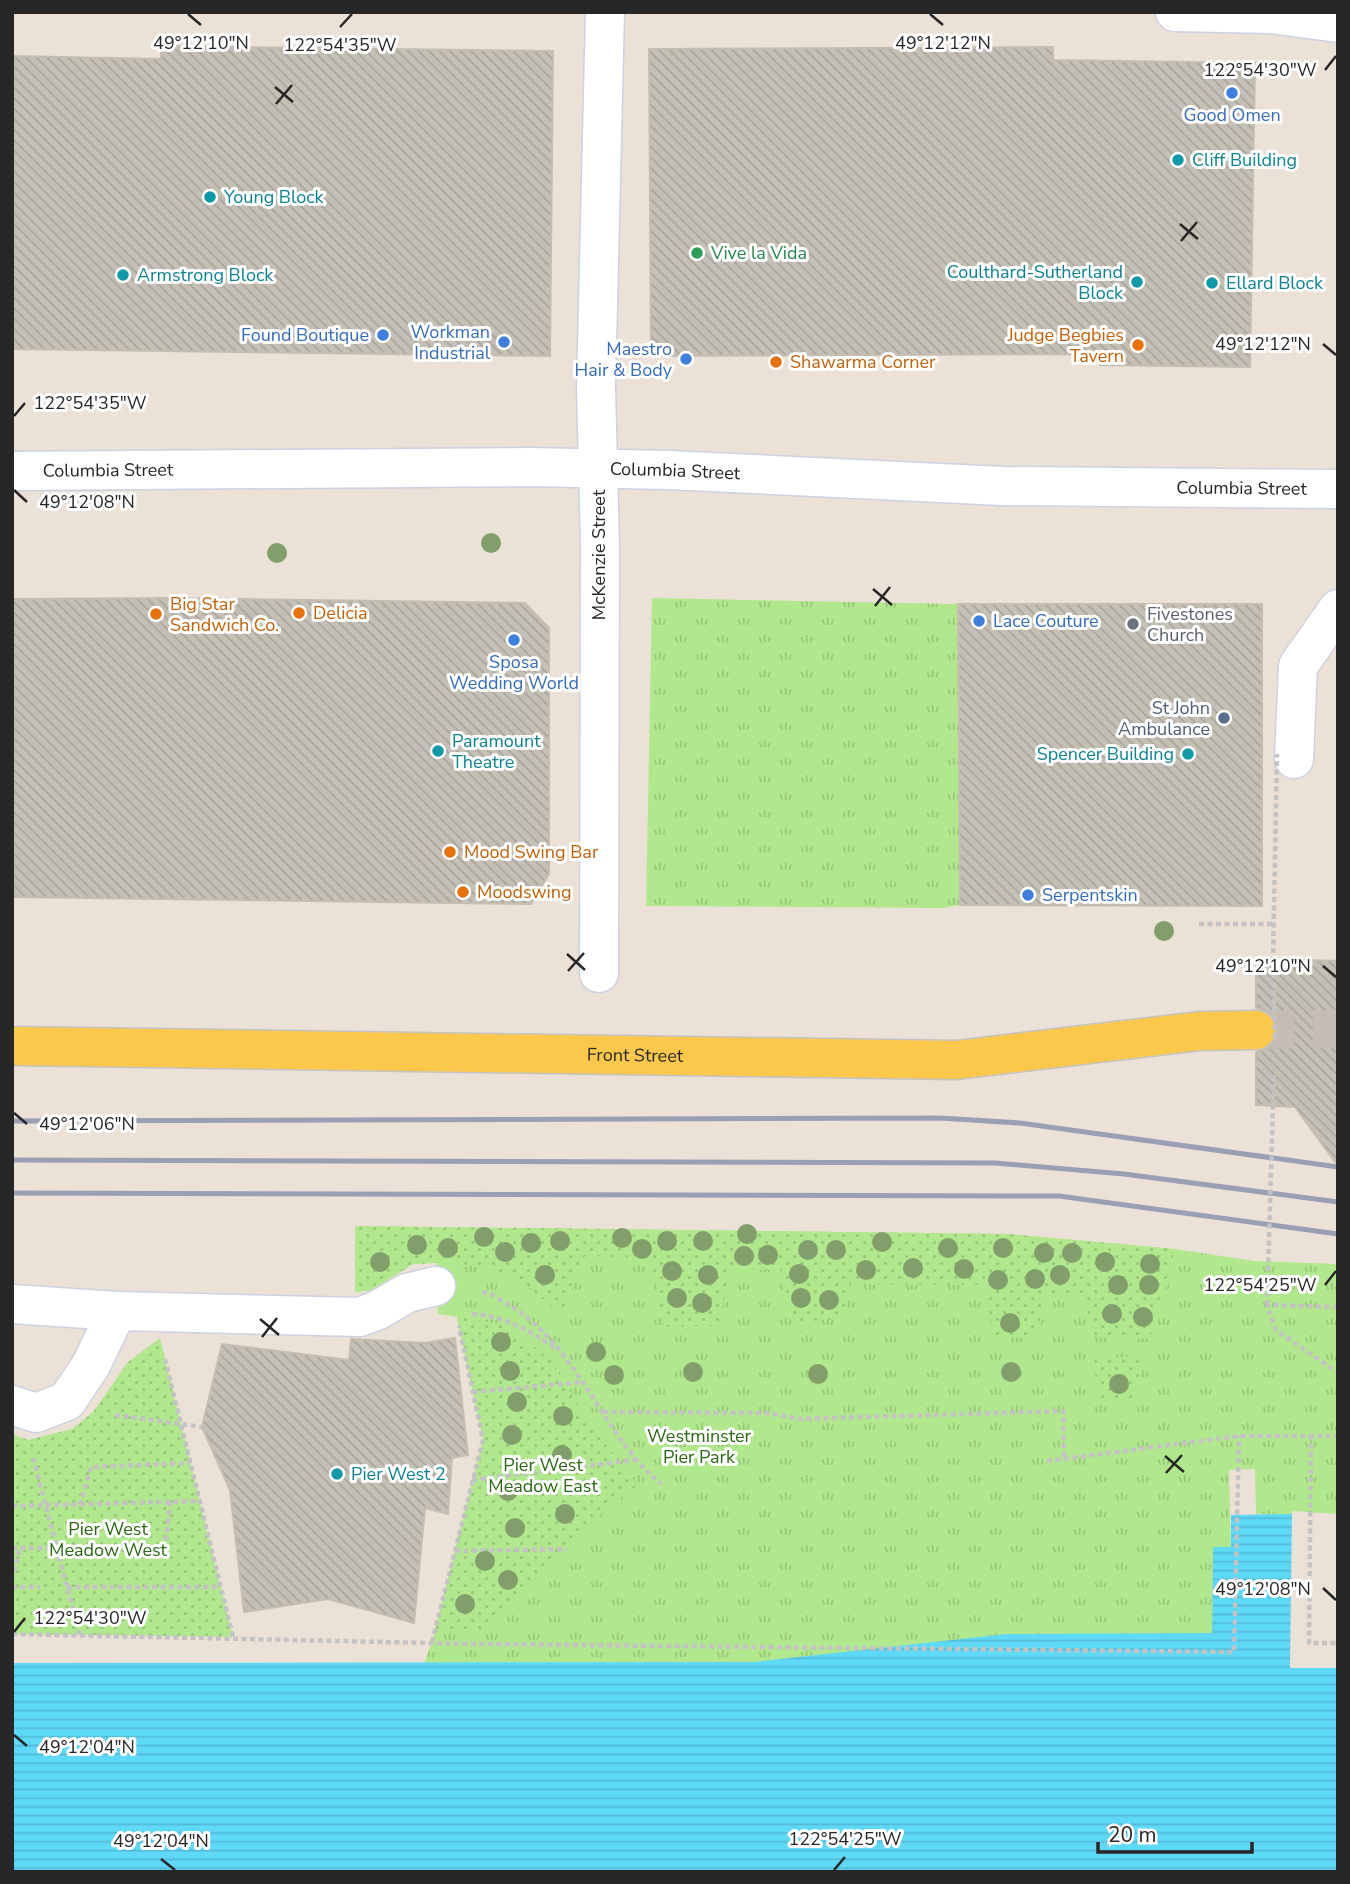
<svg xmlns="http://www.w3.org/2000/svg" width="1350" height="1884" font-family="'Nunito Sans',sans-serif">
	<defs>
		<pattern id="grass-tufts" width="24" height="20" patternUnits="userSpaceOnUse" patternTransform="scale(1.75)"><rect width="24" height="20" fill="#b2e88d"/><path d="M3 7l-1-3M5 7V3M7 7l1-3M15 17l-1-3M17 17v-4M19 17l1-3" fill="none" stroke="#99c77a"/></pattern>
		<pattern id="garden-dots" width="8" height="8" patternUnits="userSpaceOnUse" patternTransform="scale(1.75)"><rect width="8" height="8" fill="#b2e88d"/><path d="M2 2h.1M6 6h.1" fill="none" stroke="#99c77a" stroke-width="1.8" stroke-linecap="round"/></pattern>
		<pattern id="water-rules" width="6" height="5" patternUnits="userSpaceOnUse" patternTransform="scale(1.75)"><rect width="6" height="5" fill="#5fd9f8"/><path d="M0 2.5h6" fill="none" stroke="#53bad5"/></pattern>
		<pattern id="building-back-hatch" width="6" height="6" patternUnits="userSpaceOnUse" patternTransform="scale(1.75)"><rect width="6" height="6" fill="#c5c0b6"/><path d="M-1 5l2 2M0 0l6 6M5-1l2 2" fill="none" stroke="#a9a59c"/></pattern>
	</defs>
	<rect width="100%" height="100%" fill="#ece1d7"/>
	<path fill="url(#grass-tufts)" d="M 652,598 L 958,604 L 960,905 L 944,908 L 646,906 Z
		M 355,1226 L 1009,1234 L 1175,1249 L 1254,1261 L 1338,1264 L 1338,1668 L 1292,1515 L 1256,1514 L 1255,1469 L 1229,1470 L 1231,1547 L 1213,1548 L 1212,1633 L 994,1636 L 754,1662 L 424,1663 L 432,1642 L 483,1440 L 457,1317 L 438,1314 L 436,1263 L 413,1264 L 371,1290 L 355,1292 Z"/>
	<path fill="url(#garden-dots)" d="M 355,1226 L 1009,1234 L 1175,1249 L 1150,1339 L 1092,1337 L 1085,1294 L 1045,1294 L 1036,1338 L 994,1337 L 984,1285 L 851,1284 L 843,1319 L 793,1322 L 781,1270 L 729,1269 L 719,1326 L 664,1327 L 651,1258 L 585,1256 L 563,1310 L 559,1313 L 525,1284 L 501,1272 L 451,1262 L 413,1264 L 371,1290 L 355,1292 Z
		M 456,1313 L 457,1317 L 501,1324 L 517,1332 L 550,1359 L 592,1427 L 638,1485 L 606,1509 L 494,1624 L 473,1633 L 434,1633 L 483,1440 Z
		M 160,1338 L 233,1637 L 12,1634 L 12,1434 L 28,1440 L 72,1429 L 93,1412 L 128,1362 Z
		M 1094,1357 L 1146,1357 L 1133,1402 L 1098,1402 Z"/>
	<path fill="url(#water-rules)" d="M 1292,1514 L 1338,1517 L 1338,1872 L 12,1872 L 12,1663 L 754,1662 L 1006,1634 L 1212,1633 L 1213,1547 L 1231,1547 L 1231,1515 Z"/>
	<path fill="#ece1d7" d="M 1292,1511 L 1338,1514 L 1338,1668 L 1290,1668 Z"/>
	<path fill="url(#building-back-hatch)" stroke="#c6bdb1" stroke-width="2" d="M 161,46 L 553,51 L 550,356 L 12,349 L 12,56 L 161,59 Z
		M 1053,47 L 1053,60 L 1255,63 L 1250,367 L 1100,365 L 1100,354 L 651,356 L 649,49 Z
		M 171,598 L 525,603 L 549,628 L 549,874 L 531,904 L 12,897 L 12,599 Z
		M 958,604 L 1262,604 L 1262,906 L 960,905 Z
		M 1301,960 L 1338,961 L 1338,1166 L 1295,1107 L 1256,1105 L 1256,1052 L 1268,1048 L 1275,1041 L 1278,1030 L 1274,1018 L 1266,1011 L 1256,1008 L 1256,961 Z
		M 455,1338 L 468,1455 L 452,1458 L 448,1514 L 425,1508 L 414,1623 L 328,1599 L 244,1612 L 230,1490 L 202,1427 L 222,1344 L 349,1360 L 351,1339 L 425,1343 Z"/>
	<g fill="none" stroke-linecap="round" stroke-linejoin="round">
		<path stroke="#c5bcb4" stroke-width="38" stroke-dasharray="38 19" stroke-linecap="butt" d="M 1256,1030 L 1338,1029"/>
		<defs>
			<g id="minor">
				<path d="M 1175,12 L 1271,14 L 1338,23"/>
				<path id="s1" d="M 12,471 L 530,467 L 668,470 L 1003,486 L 1338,489"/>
				<path d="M 1294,759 L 1298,666 L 1338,609"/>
				<path d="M 599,973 L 600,545 L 596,388 L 605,12"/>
				<path d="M 12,1304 L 117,1311 L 360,1317 L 378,1310 L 407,1293 L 436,1286"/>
				<path d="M 12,1405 L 36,1413 L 67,1401 L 91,1365 L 117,1311"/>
			</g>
			<g id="major">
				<path id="s2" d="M 12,1046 L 956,1060 L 1200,1031 L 1256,1030"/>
			</g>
		</defs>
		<use href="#minor" stroke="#ccd2e2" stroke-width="41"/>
		<use href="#major" stroke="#c3c3c3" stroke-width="41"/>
		<path stroke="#c3c3c3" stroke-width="4.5" stroke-dasharray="5 3.5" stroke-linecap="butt" d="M 1199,924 L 1275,924
			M 1273,1106 L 1274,1072
			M 482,1292 C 493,1294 502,1301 511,1306 C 580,1349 601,1434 661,1484
			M 1338,1307 L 1267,1305 L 1276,1330 L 1338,1373
			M 472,1314 C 505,1316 529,1330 556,1349
			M 165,1359 L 233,1637
			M 473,1392 L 583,1382
			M 603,1412 L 768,1413 L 799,1419 L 1063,1411 L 1064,1459
			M 115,1415 L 202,1427
			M 1311,1435 L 1309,1643 L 1338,1643
			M 33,1458 L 80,1635
			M 1047,1461 L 1239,1436 L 1338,1436
			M 472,1480 L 635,1460
			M 80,1505 L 91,1467 L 190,1463
			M 12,1506 L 199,1501
			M 12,1548 L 165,1549 L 170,1502
			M 455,1551 L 567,1549
			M 12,1580 L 20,1548
			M 12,1587 L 40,1587
			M 67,1587 L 220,1587
			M 12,1634 L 478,1644 L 1234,1652 L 1239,1436
			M 432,1642 L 483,1440 L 459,1326"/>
		<use href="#minor" stroke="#fff" stroke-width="38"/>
		<use href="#major" stroke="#fcc84b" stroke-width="38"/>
		<path stroke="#9a9fb4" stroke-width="5" d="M 12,1121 L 940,1118 L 1020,1123 L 1338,1167
			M 12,1160 L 995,1163 L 1124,1174 L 1338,1202
			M 12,1193 L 1059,1196 L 1338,1234"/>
		<path stroke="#c3c3c3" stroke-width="4.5" stroke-dasharray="5 3.5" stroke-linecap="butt" d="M 1275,1038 L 1273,960 L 1277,754
			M 1267,1305 L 1273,1106"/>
	</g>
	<g fill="#819e6b">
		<circle cx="491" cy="543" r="10"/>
		<circle cx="277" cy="553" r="10"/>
		<circle cx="1164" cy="931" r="10"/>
		<circle cx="747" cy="1234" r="10"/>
		<circle cx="484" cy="1237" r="10"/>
		<circle cx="622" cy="1238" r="10"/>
		<circle cx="560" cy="1241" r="10"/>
		<circle cx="667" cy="1241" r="10"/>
		<circle cx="703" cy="1241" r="10"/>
		<circle cx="882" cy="1242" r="10"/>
		<circle cx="531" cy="1243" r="10"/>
		<circle cx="417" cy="1245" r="10"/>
		<circle cx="448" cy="1248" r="10"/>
		<circle cx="948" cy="1248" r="10"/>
		<circle cx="1003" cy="1248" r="10"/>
		<circle cx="642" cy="1249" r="10"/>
		<circle cx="808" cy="1250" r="10"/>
		<circle cx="836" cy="1250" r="10"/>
		<circle cx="505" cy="1252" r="10"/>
		<circle cx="1044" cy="1253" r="10"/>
		<circle cx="1072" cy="1253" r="10"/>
		<circle cx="768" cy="1255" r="10"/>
		<circle cx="744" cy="1256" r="10"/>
		<circle cx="380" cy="1262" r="10"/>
		<circle cx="1105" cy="1262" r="10"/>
		<circle cx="1150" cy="1264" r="10"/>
		<circle cx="913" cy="1268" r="10"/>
		<circle cx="964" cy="1269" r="10"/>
		<circle cx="866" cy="1270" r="10"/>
		<circle cx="672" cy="1271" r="10"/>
		<circle cx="799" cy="1274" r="10"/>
		<circle cx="545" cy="1275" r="10"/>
		<circle cx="708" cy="1275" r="10"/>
		<circle cx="1060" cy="1275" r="10"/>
		<circle cx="1035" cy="1279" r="10"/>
		<circle cx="998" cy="1280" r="10"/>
		<circle cx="1118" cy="1285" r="10"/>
		<circle cx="1149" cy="1285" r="10"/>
		<circle cx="677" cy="1298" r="10"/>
		<circle cx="801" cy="1298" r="10"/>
		<circle cx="829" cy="1300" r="10"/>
		<circle cx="702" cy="1303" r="10"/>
		<circle cx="1112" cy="1314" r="10"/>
		<circle cx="1143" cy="1317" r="10"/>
		<circle cx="1010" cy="1323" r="10"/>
		<circle cx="501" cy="1342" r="10"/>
		<circle cx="596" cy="1352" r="10"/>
		<circle cx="510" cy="1371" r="10"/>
		<circle cx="693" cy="1372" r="10"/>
		<circle cx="1011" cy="1372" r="10"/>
		<circle cx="818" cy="1374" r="10"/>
		<circle cx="614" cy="1375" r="10"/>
		<circle cx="1119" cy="1384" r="10"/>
		<circle cx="517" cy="1402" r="10"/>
		<circle cx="563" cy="1416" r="10"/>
		<circle cx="512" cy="1435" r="10"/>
		<circle cx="562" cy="1455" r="10"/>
		<circle cx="508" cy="1491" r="10"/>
		<circle cx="565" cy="1514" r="10"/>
		<circle cx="515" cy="1528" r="10"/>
		<circle cx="485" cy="1561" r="10"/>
		<circle cx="508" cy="1580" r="10"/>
		<circle cx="465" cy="1604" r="10"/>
	</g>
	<path fill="none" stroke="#272727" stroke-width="2.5" d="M 188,14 L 201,25M 930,14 L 943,25M 340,27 L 352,14M 1325,70 L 1336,56M 275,87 L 293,102M 276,104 L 292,85M 1180,224 L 1198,239M 1181,241 L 1197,222M 1323,344 L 1336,355M 14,416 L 25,403M 14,490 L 27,502M 873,589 L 892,605M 875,606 L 890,587M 567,954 L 585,970M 1323,966 L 1336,977M 568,971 L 584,953M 14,1113 L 27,1124M 1325,1285 L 1336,1271M 260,1319 L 279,1335M 262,1337 L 277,1318M 1165,1456 L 1184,1472M 1166,1473 L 1182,1455M 1323,1588 L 1336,1600M 14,1632 L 25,1618M 14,1735 L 27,1746M 161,1859 L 175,1870M 834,1870 L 845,1857"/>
	<g fill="#3f7fe0" stroke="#fff" stroke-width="2.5">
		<circle cx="1232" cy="93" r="7"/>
		<circle cx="383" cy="335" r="7"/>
		<circle cx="504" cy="342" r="7"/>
		<circle cx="686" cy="359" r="7"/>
		<circle cx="979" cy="621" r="7"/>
		<circle cx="514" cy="640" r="7"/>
		<circle cx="1028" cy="895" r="7"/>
	</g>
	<g fill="#0f9aa8" stroke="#fff" stroke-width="2.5">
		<circle cx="1178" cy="160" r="7"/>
		<circle cx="210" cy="197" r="7"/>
		<circle cx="123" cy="275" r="7"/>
		<circle cx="1137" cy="282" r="7"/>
		<circle cx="1212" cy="283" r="7"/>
		<circle cx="438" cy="751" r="7"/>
		<circle cx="1188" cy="754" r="7"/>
		<circle cx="337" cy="1474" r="7"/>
	</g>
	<circle fill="#2e9e5b" stroke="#fff" stroke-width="2.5" cx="697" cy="253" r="7"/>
	<g fill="#e8710a" stroke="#fff" stroke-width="2.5">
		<circle cx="1138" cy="345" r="7"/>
		<circle cx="776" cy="362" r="7"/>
		<circle cx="299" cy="613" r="7"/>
		<circle cx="156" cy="614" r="7"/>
		<circle cx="450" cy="852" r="7"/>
		<circle cx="463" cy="892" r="7"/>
	</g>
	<circle fill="#6b7280" stroke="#fff" stroke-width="2.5" cx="1133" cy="624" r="7"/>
	<circle fill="#5c6f8a" stroke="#fff" stroke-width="2.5" cx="1224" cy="718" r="7"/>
	<g text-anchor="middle" stroke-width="6" stroke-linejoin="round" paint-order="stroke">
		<g font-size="18" fill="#366cbe" stroke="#fff" text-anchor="end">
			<text x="1232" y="121" text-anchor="middle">Good Omen</text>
			<text x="490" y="338">Workman<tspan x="490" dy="21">Industrial</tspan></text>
			<text x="369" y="341">Found Boutique</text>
			<text x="672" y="355">Maestro<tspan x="672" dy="21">Hair &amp; Body</tspan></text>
			<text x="993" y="627" text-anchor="start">Lace Couture</text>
			<text x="514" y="668" text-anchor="middle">Sposa<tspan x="514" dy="21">Wedding World</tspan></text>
			<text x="1042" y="901" text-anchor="start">Serpentskin</text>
		</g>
		<g font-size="18" fill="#0d838f" stroke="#fff" text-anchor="start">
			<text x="1192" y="166">Cliff Building</text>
			<text x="224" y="203">Young Block</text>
			<text x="1123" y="278" text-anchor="end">Coulthard-Sutherland<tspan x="1123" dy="21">Block</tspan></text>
			<text x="137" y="281">Armstrong Block</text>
			<text x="1226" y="289">Ellard Block</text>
			<text x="452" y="747">Paramount<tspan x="452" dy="21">Theatre</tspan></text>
			<text x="1174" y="760" text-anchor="end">Spencer Building</text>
			<text x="351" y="1480">Pier West 2</text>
		</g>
		<g font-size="18" fill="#27864d" stroke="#fff" text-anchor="start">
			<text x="711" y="259">Vive la Vida</text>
		</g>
		<g font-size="18" fill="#c56008" stroke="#fff" text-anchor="start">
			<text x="1124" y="341" text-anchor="end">Judge Begbies<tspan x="1124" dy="21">Tavern</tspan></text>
			<text x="790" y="368">Shawarma Corner</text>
			<text x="170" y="610">Big Star<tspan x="170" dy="21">Sandwich Co.</tspan></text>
			<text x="313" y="619">Delicia</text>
			<text x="464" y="858">Mood Swing Bar</text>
			<text x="477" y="898">Moodswing</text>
		</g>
		<g font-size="18" fill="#272727" stroke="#fff">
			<text dy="6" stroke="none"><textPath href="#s1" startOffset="96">Columbia Street</textPath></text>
			<text dy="6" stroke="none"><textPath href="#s1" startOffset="663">Columbia Street</textPath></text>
			<text dy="6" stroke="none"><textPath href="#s1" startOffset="1230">Columbia Street</textPath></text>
			<text transform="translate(599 555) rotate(-90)" y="6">McKenzie Street</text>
			<text dy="6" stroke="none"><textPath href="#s2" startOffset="623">Front Street</textPath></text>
		</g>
		<g font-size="18" fill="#5b616d" stroke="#fff" text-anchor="start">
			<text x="1147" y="620">Fivestones<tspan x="1147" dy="21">Church</tspan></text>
		</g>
		<g font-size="18" fill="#4e5e75" stroke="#fff" text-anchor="end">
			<text x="1210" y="714">St John<tspan x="1210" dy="21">Ambulance</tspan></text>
		</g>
		<g font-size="18" fill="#2a6813" stroke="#fff">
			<text x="699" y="1442">Westminster<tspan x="699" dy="21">Pier Park</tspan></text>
			<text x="543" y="1471">Pier West<tspan x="543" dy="21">Meadow East</tspan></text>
			<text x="108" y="1535">Pier West<tspan x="108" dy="21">Meadow West</tspan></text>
		</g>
	</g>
	<g font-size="18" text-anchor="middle" fill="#272727" stroke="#fff" stroke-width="6" stroke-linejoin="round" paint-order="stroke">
		<text x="201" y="49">49°12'10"N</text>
		<text x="943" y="49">49°12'12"N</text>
		<text x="340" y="51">122°54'35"W</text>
		<text x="1260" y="76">122°54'30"W</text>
		<text x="1263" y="350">49°12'12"N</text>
		<text x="90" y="409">122°54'35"W</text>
		<text x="87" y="508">49°12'08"N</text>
		<text x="1263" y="972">49°12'10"N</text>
		<text x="87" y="1130">49°12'06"N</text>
		<text x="1260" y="1291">122°54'25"W</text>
		<text x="1263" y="1595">49°12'08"N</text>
		<text x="90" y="1624">122°54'30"W</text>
		<text x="87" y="1753">49°12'04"N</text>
		<text x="845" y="1845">122°54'25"W</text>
		<text x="161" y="1847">49°12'04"N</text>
	</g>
	<rect width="1350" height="1884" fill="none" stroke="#272727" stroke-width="28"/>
	<path d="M1098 1842v10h154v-10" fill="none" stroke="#272727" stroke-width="3.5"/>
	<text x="1108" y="1842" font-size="21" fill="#272727" stroke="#ffffff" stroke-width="5" paint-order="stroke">20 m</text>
</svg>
